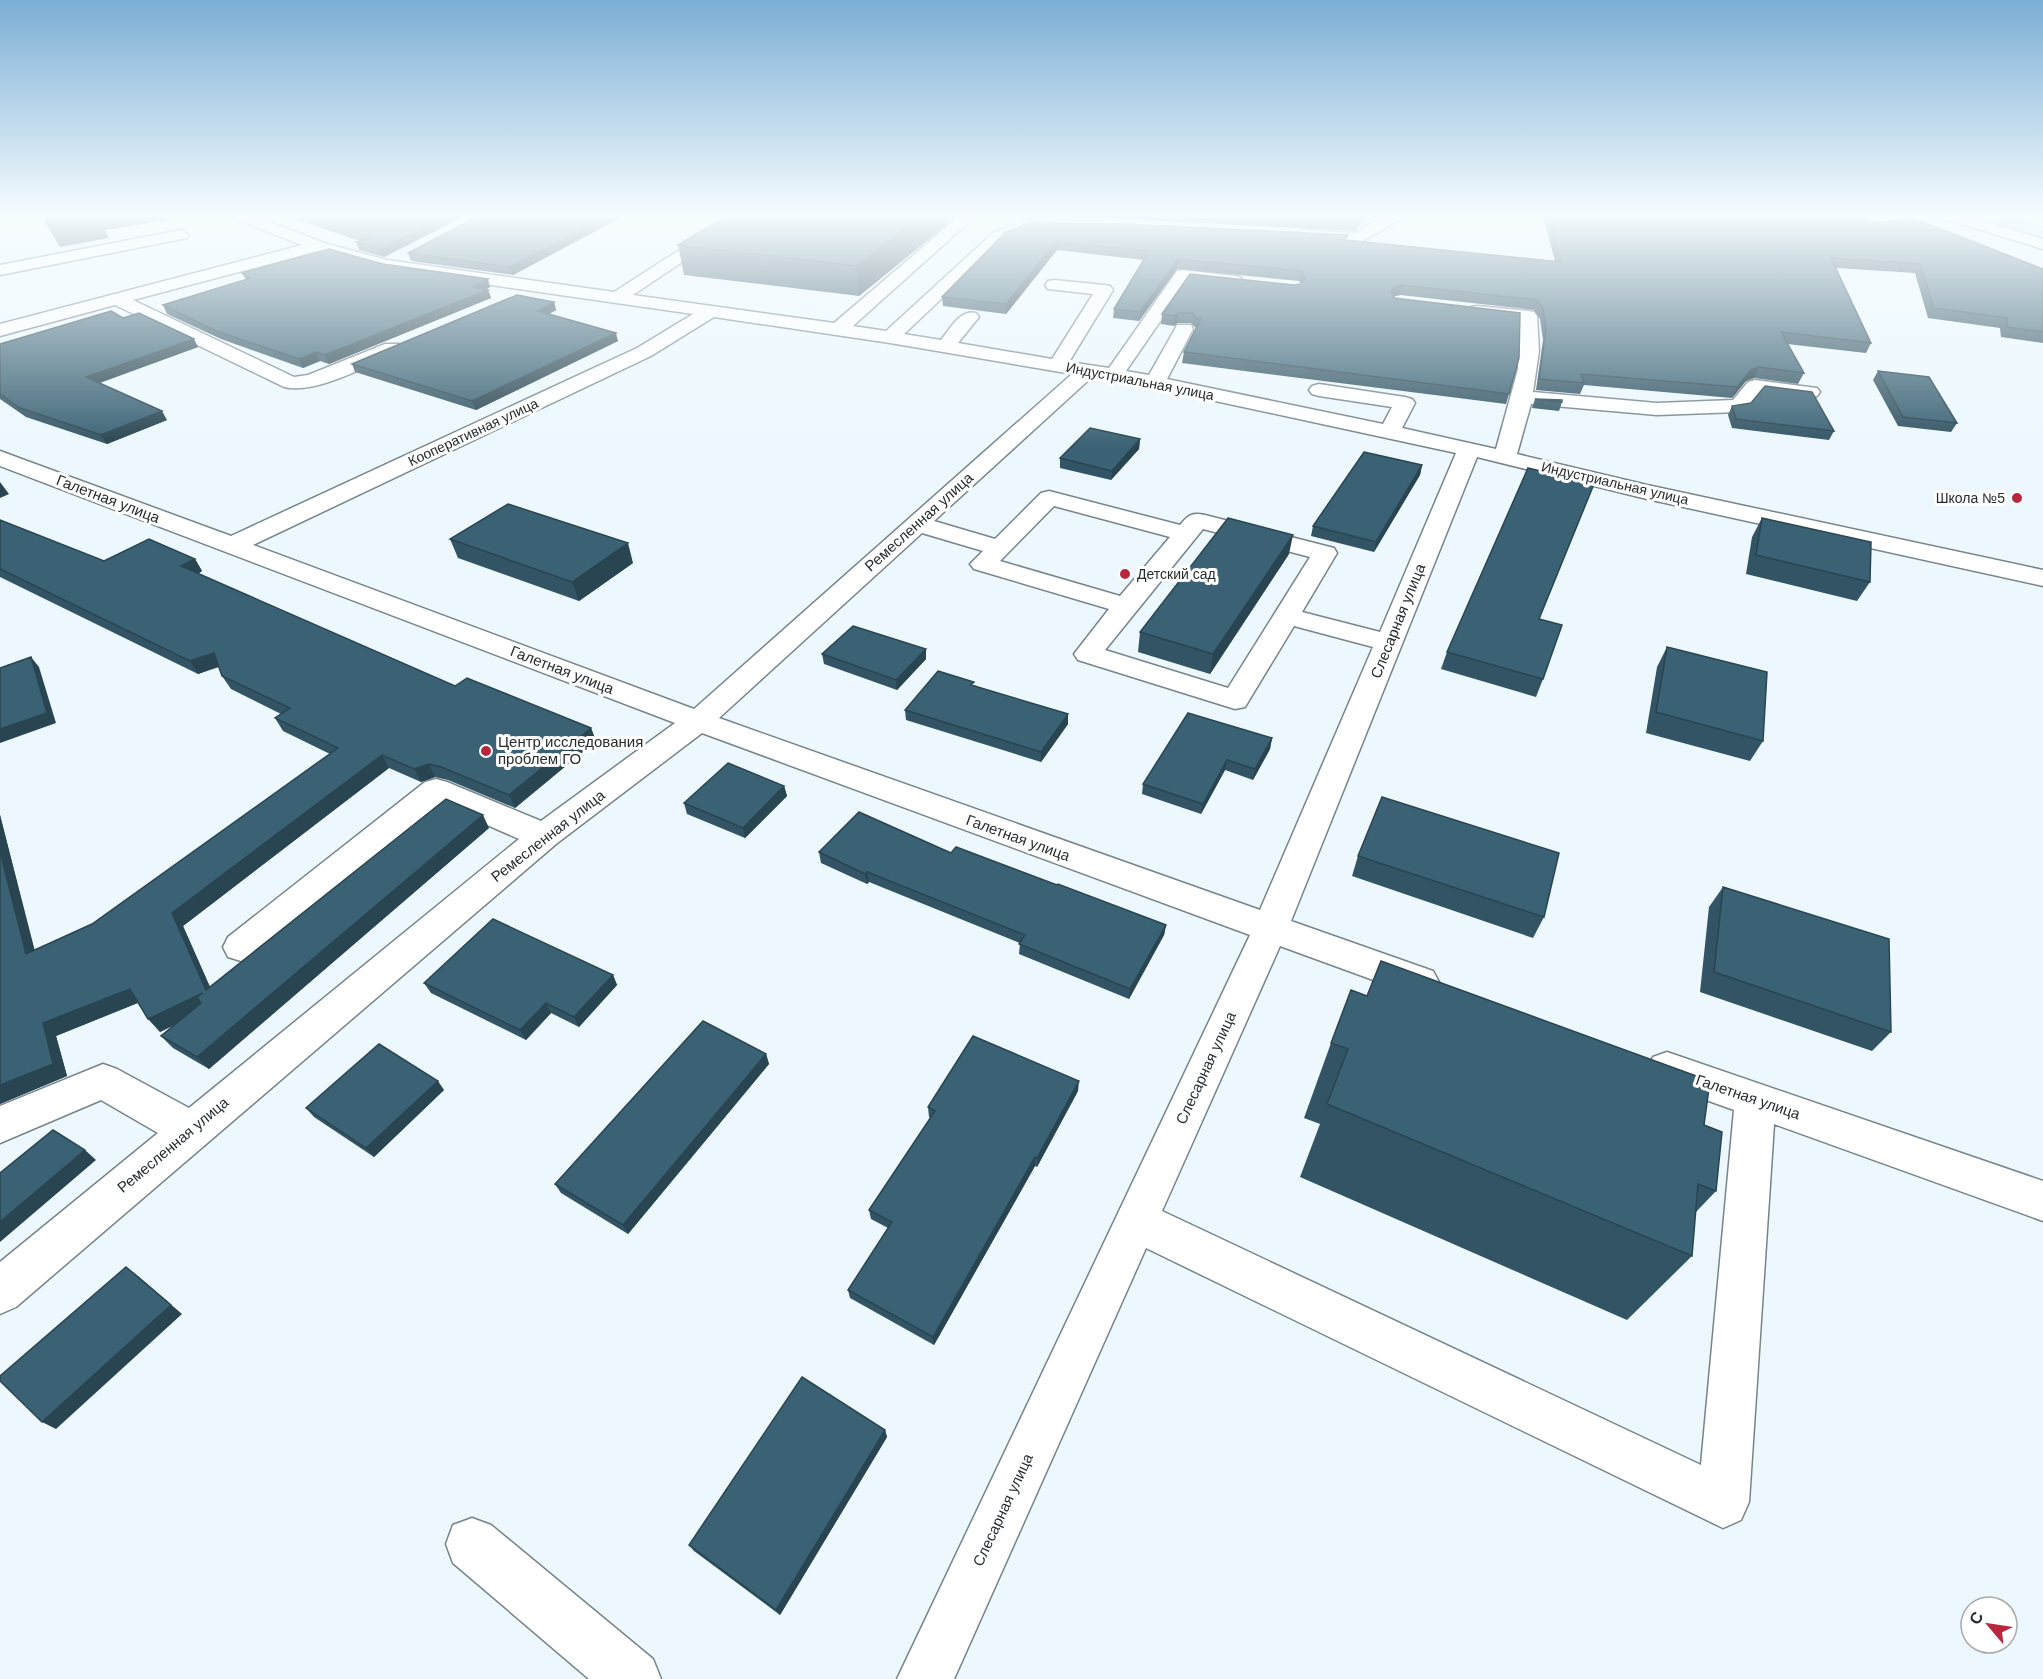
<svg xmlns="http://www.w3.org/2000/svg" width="2043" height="1679" font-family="Helvetica,sans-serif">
	<rect width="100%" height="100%" fill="#ecf8fe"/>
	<path fill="#c8e3f0" d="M 1960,213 L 2005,213 L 2043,226 L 2043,238 Z"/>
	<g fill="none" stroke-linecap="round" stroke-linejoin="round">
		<defs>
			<path id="minor" d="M 226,213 L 247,213 L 324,243 L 387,260 L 614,292 L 737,213 L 755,213 L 633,295 L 834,323 L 963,213 L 979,213 L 853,326 L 886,331 L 993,233 L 1025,221 L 1053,222 L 1055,225 L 1053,228 L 1027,231 L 1005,239 L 904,334 L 941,340 C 950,329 960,309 976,313 L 979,317 L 958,343 L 1052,359 L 1093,294 L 1048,289 L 1045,285 L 1048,281 L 1054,280 L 1104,285 L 1110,286 L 1113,290 L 1069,362 L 1109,368 L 1177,271 L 1183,270 L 1234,276 L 1240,277 L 1243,281 L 1240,285 L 1234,286 L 1188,281 L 1126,371 L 1149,375 L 1175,329 L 1177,325 L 1191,325 L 1193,329 L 1167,379 L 1383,424 L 1392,407 L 1319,396 L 1312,394 L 1309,390 L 1312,386 L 1319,384 L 1405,397 L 1412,399 L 1415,403 L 1402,428 L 1496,449 L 1518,369 L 1519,321 L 1471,315 L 1468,311 L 1471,307 L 1477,306 L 1528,311 L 1534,312 L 1537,316 L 1539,351 L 1533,392 L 1657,403 L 1733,400 L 1748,382 L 1755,380 L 1817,388 L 1820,392 L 1817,396 L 1810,398 L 1760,393 L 1746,410 L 1739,412 L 1657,415 L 1531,404 L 1517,454 L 1647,485 L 2043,570 L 2043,586 L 1647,499 L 1477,457 L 1291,921 L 1433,971 L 1439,982 L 1433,993 L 1420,997 L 1280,946 L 1162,1211 L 1701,1465 L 1734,1110 L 1653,1081 L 1647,1069 L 1653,1057 L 1667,1052 L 2043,1181 L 2043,1221 L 1774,1124 L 1749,1502 L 1741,1520 L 1723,1528 L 1146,1248 L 954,1679 L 897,1679 L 1250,935 L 702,733 L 556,844 L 16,1307 L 0,1314 L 0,1262 L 158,1133 L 101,1100 L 0,1143 L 0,1106 L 103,1064 L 117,1069 L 189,1108 L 519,839 L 439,804 L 254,957 L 241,961 L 228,957 L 223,947 L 228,937 L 425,782 L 436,779 L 447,782 L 541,821 L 675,723 L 0,466 L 0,451 L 231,536 L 637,348 L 693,314 L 386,270 L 318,251 L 133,300 L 294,377 L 308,375 L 385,344 L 399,344 L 402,348 L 399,352 C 368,365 316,395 284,387 L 115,305 L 0,336 L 0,324 L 302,245 L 228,216 ZM 714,317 L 890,343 L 1072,374 L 694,709 L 253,545 L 651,356 ZM 1092,377 L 1155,388 L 1456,453 L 1380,632 L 1302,612 L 1337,553 L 1334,548 L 1205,515 C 1192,512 1188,515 1180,525 L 1049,491 L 1041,493 L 995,539 L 934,521 ZM 1054,506 L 1170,537 L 1120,596 L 1000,561 ZM 1203,529 L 1310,557 L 1228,688 L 1105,650 ZM 922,533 L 983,551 L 970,564 L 974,569 L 1109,609 L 1074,654 L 1078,660 L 1235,709 L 1245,707 L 1294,626 L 1373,647 L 1260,910 L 719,718 Z
				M 1412,213 L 1359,243 L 1302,240 L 1294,235 L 1302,230 L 1356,233 L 1386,214 Z
				M 1933,213 L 1957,213 L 2043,239 L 2043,249 L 1935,216 Z
				M 181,230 L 189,235 L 187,238 L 0,275 L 0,265 Z
				M 472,1518 L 491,1525 L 653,1659 L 661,1679 L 589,1679 L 453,1563 L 446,1544 L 453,1525 Z"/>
		</defs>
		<use href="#minor" stroke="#77848b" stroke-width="3"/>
		<use href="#minor" fill="#fff" fill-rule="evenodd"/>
	</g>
	<path fill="#325464" d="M 276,213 L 471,213 L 384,257 L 359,250 L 356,242 L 360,241 Z
		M 484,213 L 617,213 L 618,219 L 513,275 L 411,261 L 408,253 Z
		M 731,213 L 961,213 L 859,296 L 684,275 L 678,245 Z
		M 1021,213 L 1368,213 L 1355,231 L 1124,219 L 1049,217 L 1021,220 Z
		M 1542,213 L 1860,213 L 1871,223 L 2043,269 L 2043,343 L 2001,337 L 2000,328 L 1928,318 L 1915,273 L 1836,268 L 1871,343 L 1866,353 L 1787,344 L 1804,373 L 1798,384 L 1754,378 L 1746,381 L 1732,398 L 1584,385 L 1580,394 L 1536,390 L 1543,340 L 1540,319 L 1534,310 L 1400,295 L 1394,296 L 1509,394 L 1506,404 L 1182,363 L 1184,352 L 1196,328 L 1191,323 L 1177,323 L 1174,326 L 1161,324 L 1162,314 L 1301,284 L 1299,281 L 1177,269 L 1139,321 L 1113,318 L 1114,309 L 1144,260 L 1057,250 L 1006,314 L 943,306 L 942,297 L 1006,232 L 1347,240 L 1555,261 Z
		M 383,264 L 490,287 L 486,289 L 488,290 L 491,298 L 329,364 L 320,361 L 303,368 L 221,339 L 167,314 L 163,305 L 246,280 L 242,273 Z
		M 554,302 L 556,310 L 549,314 L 618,341 L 476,410 L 355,372 L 352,364 Z
		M 123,318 L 198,347 L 100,383 L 167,420 L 107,444 L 26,417 L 0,399 L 0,344 Z
		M 1878,371 L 1957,423 L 1951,432 L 1898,426 L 1873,380 Z
		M 1535,399 L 1562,402 L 1559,411 L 1532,408 Z
		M 1732,406 L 1834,431 L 1829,440 L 1732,428 L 1728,415 Z
		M 1140,439 L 1139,449 L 1111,480 L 1060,468 L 1060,458 Z
		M 1422,465 L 1420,475 L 1374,552 L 1311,536 L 1313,526 Z
		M 1762,518 L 1870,582 L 1857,601 L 1746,574 L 1752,537 Z
		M 0,520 L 104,561 L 195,559 L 202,571 L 198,574 L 455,686 L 591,728 L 596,741 L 515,808 L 448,780 L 435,777 L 421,782 L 389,768 L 183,926 L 210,987 L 489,828 L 209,1069 L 173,1048 L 161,1036 L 175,1024 L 160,1032 L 138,1003 L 56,1036 L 67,1076 L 0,1104 L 0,815 L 34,950 L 92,924 L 330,754 L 283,731 L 275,718 L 281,714 L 231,689 L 222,676 L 219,667 L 198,674 L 0,577 Z
		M 450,539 L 633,563 L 579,601 L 458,558 Z
		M 1289,554 L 1210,674 L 1138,652 L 1140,632 Z
		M 1667,647 L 1763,741 L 1750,761 L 1646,733 L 1657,667 Z
		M 1447,652 L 1543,679 L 1536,697 L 1441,669 Z
		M 822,654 L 926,659 L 897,690 L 824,664 Z
		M 974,685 L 1068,724 L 1041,762 L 906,720 L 905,710 Z
		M 1272,738 L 1270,749 L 1253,780 L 1225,770 L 1201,814 L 1142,794 L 1143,784 Z
		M 784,786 L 787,796 L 745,838 L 687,814 L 684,803 Z
		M 819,852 L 951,853 L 1057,885 L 1166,925 L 1164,935 L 1129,999 L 1019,954 L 1020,943 L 869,882 L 867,884 L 821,863 Z
		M 1358,856 L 1544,917 L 1533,938 L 1352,876 Z
		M 1723,887 L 1891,1032 L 1872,1051 L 1700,992 L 1709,907 Z
		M 613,975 L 617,985 L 579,1027 L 551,1013 L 526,1040 L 431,993 L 424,983 Z
		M 1331,1043 L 1704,1125 L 1716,1191 L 1695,1213 L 1692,1256 L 1627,1320 L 1300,1177 L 1320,1124 L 1304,1118 Z
		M 766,1054 L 769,1064 L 628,1234 L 561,1193 L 555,1184 Z
		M 444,1090 L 374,1157 L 314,1117 L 306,1108 Z
		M 1078,1091 L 1037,1167 L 1035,1166 L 934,1345 L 850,1298 L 848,1290 L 888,1228 L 871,1219 L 869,1210 L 931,1118 L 929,1117 L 928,1107 Z
		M 885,1430 L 887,1437 L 780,1615 L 694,1551 L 689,1545 Z"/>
	<path fill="#294551" d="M 95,213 L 164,213 L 167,220 L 105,230 L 109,238 L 60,247 L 46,224 Z
		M 454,213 L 471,213 L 384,257 L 381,249 Z
		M 613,213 L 617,213 L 618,219 L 513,275 L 510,267 Z
		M 924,213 L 961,213 L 859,296 L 856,266 Z
		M 1021,213 L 1049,213 L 1049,217 L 1021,220 Z
		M 1362,213 L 1368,213 L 1355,231 L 1358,219 Z
		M 1057,241 L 1057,250 L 1006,314 L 1006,304 Z
		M 1178,259 L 1177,269 L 1139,321 L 1140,312 Z
		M 488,279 L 490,287 L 476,295 L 488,290 L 491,298 L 329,364 L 325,355 Z
		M 1402,285 L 1400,295 L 1392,297 L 1391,292 L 1394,287 Z
		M 554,302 L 556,310 L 540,319 L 538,311 Z
		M 1178,313 L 1177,323 L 1174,326 L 1175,316 Z
		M 616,333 L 618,341 L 476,410 L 472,401 Z
		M 194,339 L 198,347 L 92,385 L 86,377 Z
		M 316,352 L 320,361 L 303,368 L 299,359 Z
		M 1759,367 L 1754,378 L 1746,381 L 1732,398 L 1737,387 L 1751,370 Z
		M 162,411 L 167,420 L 107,444 L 101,435 Z
		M 1140,439 L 1139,449 L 1111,480 L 1112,471 Z
		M 1422,465 L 1420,475 L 1374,552 L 1376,542 Z
		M 0,482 L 9,494 L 0,498 Z
		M 1293,535 L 1289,554 L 1210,674 L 1213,654 Z
		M 628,543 L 633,563 L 579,601 L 572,582 Z
		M 195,559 L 202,571 L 188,579 L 181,566 Z
		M 926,649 L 926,659 L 897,690 L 896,680 Z
		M 214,653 L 222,665 L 198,674 L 190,661 Z
		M 31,657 L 39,667 L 56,723 L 0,743 L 0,729 Z
		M 1068,714 L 1068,724 L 1041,762 L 1041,752 Z
		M 591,728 L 596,741 L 515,808 L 509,795 Z
		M 1272,738 L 1270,749 L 1253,780 L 1255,769 Z
		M 382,755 L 389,768 L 183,926 L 217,1003 L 206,990 L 172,913 Z
		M 1227,760 L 1225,770 L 1201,814 L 1203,804 Z
		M 429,764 L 435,777 L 421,782 L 414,769 Z
		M 784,786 L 787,796 L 745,838 L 743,828 Z
		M 0,815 L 39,967 L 26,954 L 0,851 Z
		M 483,815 L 489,828 L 209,1069 L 197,1057 Z
		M 867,872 L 869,882 L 867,884 L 865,874 Z
		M 1166,925 L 1164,935 L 1129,999 L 1130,989 Z
		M 613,975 L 617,985 L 579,1027 L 574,1017 Z
		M 130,989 L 142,1001 L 56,1036 L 67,1076 L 0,1104 L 0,1085 L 43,1023 Z
		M 203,993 L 214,1006 L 160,1032 L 148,1019 Z
		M 546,1003 L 551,1013 L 526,1040 L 520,1030 Z
		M 766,1054 L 769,1064 L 628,1234 L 623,1225 Z
		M 438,1081 L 444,1090 L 374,1157 L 366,1148 Z
		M 1079,1081 L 1078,1091 L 1037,1167 L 1037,1158 Z
		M 85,1150 L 96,1160 L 0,1242 L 0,1222 Z
		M 1035,1157 L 1035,1166 L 934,1345 L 933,1337 Z
		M 126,1267 L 138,1276 L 182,1314 L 56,1429 L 42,1422 Z
		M 885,1430 L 887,1437 L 780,1615 L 776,1610 Z"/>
	<path fill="#3a6274" stroke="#294551" stroke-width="1.5" d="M 43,213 L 95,213 L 96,215 L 46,224 Z
		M 296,213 L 454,213 L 381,249 L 356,242 L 371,238 Z
		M 484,213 L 613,213 L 510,267 L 408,253 Z
		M 731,213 L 924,213 L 856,266 L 678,245 Z
		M 1251,213 L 1362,213 L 1358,219 Z
		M 1548,213 L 1860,213 L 1871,223 L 1913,218 L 2043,269 L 2043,332 L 2007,327 L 2007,318 L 1934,308 L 1920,264 L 1831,258 L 1871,343 L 1781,332 L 1804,373 L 1759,367 L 1751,370 L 1737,387 L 1581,374 L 1584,383 L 1539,379 L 1546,330 L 1543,309 L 1537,300 L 1402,285 L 1394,287 L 1391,292 L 1394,298 L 1402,299 L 1520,313 L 1519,358 L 1509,394 L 1184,352 L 1201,319 L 1196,318 L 1192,313 L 1178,313 L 1175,316 L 1162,314 L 1190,274 L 1294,285 L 1301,284 L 1305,279 L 1301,271 L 1178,259 L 1140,312 L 1114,309 L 1149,251 L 1057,241 L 1006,304 L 942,297 L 1006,232 L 1029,223 L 1124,224 L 1348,235 L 1345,240 L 1561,262 Z
		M 329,249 L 383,264 L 488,279 L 473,287 L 488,290 L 325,355 L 316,352 L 299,359 L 216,331 L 163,305 L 251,278 L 242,273 Z
		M 517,295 L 554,302 L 538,311 L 616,333 L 472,401 L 352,364 Z
		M 111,311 L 123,318 L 139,313 L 194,339 L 86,377 L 162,411 L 101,435 L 20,408 L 0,394 L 0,344 Z
		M 1878,371 L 1929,377 L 1957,423 L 1903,417 Z
		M 1765,386 L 1812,392 L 1834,431 L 1736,419 L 1732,406 L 1751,403 Z
		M 1535,399 L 1562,400 L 1562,402 Z
		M 1090,428 L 1140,439 L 1112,471 L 1060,458 Z
		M 1364,452 L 1422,465 L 1376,542 L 1313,526 Z
		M 1528,468 L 1594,484 L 1539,619 L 1562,625 L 1543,679 L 1447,652 Z
		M 508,504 L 628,543 L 572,582 L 450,539 Z
		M 1228,518 L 1293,535 L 1213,654 L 1140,632 Z
		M 1762,518 L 1871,542 L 1870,582 L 1756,555 Z
		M 0,520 L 104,561 L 149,539 L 195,559 L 181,566 L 455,686 L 467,678 L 591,728 L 509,795 L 441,767 L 429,764 L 414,769 L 382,755 L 172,913 L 206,990 L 446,799 L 483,815 L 197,1057 L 161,1036 L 201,1003 L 197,997 L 203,993 L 148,1019 L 130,989 L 43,1023 L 53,1064 L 0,1085 L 0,851 L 26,954 L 92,924 L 338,748 L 275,718 L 290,708 L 222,676 L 214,653 L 190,661 L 0,569 Z
		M 853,626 L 926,649 L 896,680 L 822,654 Z
		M 1667,647 L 1767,672 L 1763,741 L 1656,712 Z
		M 31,657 L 47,713 L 0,729 L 0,668 Z
		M 938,671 L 974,682 L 971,685 L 1068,714 L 1041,752 L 905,710 Z
		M 1188,713 L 1272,738 L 1255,769 L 1227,760 L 1203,804 L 1143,784 Z
		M 728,763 L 784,786 L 743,828 L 684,803 Z
		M 1382,797 L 1559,853 L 1544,917 L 1358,856 Z
		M 859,812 L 951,853 L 956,847 L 1057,885 L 1058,884 L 1166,925 L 1130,989 L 1019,944 L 1025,935 L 867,872 L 865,874 L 819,852 Z
		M 1723,887 L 1889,939 L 1891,1032 L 1714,972 Z
		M 493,919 L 613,975 L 574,1017 L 546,1003 L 520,1030 L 424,983 Z
		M 1381,961 L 1710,1081 L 1704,1125 L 1722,1132 L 1716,1191 L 1698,1184 L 1692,1256 L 1327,1104 L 1348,1049 L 1331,1043 L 1351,990 L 1367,996 Z
		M 703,1021 L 766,1054 L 623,1225 L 555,1184 Z
		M 973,1036 L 1079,1081 L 1037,1158 L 1035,1157 L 933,1337 L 848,1290 L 892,1222 L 869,1210 L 935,1111 L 928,1107 Z
		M 379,1044 L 438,1081 L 366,1148 L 306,1108 Z
		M 53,1130 L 85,1150 L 0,1222 L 0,1173 Z
		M 126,1267 L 171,1305 L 42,1422 L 0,1381 L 0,1376 Z
		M 802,1377 L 885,1430 L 776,1610 L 689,1545 Z"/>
	<linearGradient id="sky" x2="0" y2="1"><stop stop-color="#7caed5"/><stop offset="0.48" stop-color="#f6fcff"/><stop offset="1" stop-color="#f6fcff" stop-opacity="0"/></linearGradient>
	<rect width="2043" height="448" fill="url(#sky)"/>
	<g fill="#b8273e" stroke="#fff" stroke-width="2">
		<circle cx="2017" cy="498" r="6"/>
		<circle cx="1125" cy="574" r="6"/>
		<circle cx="486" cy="751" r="6"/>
	</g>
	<g text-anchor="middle" stroke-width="6" stroke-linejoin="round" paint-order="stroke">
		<g font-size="14" fill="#262c2e" stroke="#fff">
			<text transform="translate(1140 381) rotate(11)" y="5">Индустриальная улица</text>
			<text transform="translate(473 432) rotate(-25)" y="5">Кооперативная улица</text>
			<text transform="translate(1615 483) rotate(13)" y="5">Индустриальная улица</text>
		</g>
		<g font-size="14" fill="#262c2e" stroke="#fff" text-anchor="end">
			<text x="2005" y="503">Школа №5</text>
			<text x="1137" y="579" text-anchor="start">Детский сад</text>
		</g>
		<g font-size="15" fill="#262c2e" stroke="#fff">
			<text transform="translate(108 499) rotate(21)" y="5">Галетная улица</text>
			<text transform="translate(919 522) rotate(-42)" y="5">Ремесленная улица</text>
			<text transform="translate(1398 621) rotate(-68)" y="5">Слесарная улица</text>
			<text transform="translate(562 670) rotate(21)" y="5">Галетная улица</text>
			<text transform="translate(548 836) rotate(-38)" y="5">Ремесленная улица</text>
			<text transform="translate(1018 838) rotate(20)" y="5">Галетная улица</text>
			<text transform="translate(1206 1068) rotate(-65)" y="5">Слесарная улица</text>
			<text transform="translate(1748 1097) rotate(19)" y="5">Галетная улица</text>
			<text transform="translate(173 1145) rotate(-40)" y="5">Ремесленная улица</text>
			<text transform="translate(1003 1510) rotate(-65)" y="5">Слесарная улица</text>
		</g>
		<g font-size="15" fill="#262c2e" stroke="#fff" text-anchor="start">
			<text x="498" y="747">Центр исследования<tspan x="498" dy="17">проблем ГО</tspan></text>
		</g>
	</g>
	<g transform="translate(1989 1625) rotate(299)"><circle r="28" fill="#ffffff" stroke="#a8abab" stroke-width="1.5"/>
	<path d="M0-4.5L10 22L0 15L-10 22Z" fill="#b8273e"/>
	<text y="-9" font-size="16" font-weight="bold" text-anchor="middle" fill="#262c2e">С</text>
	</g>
</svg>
